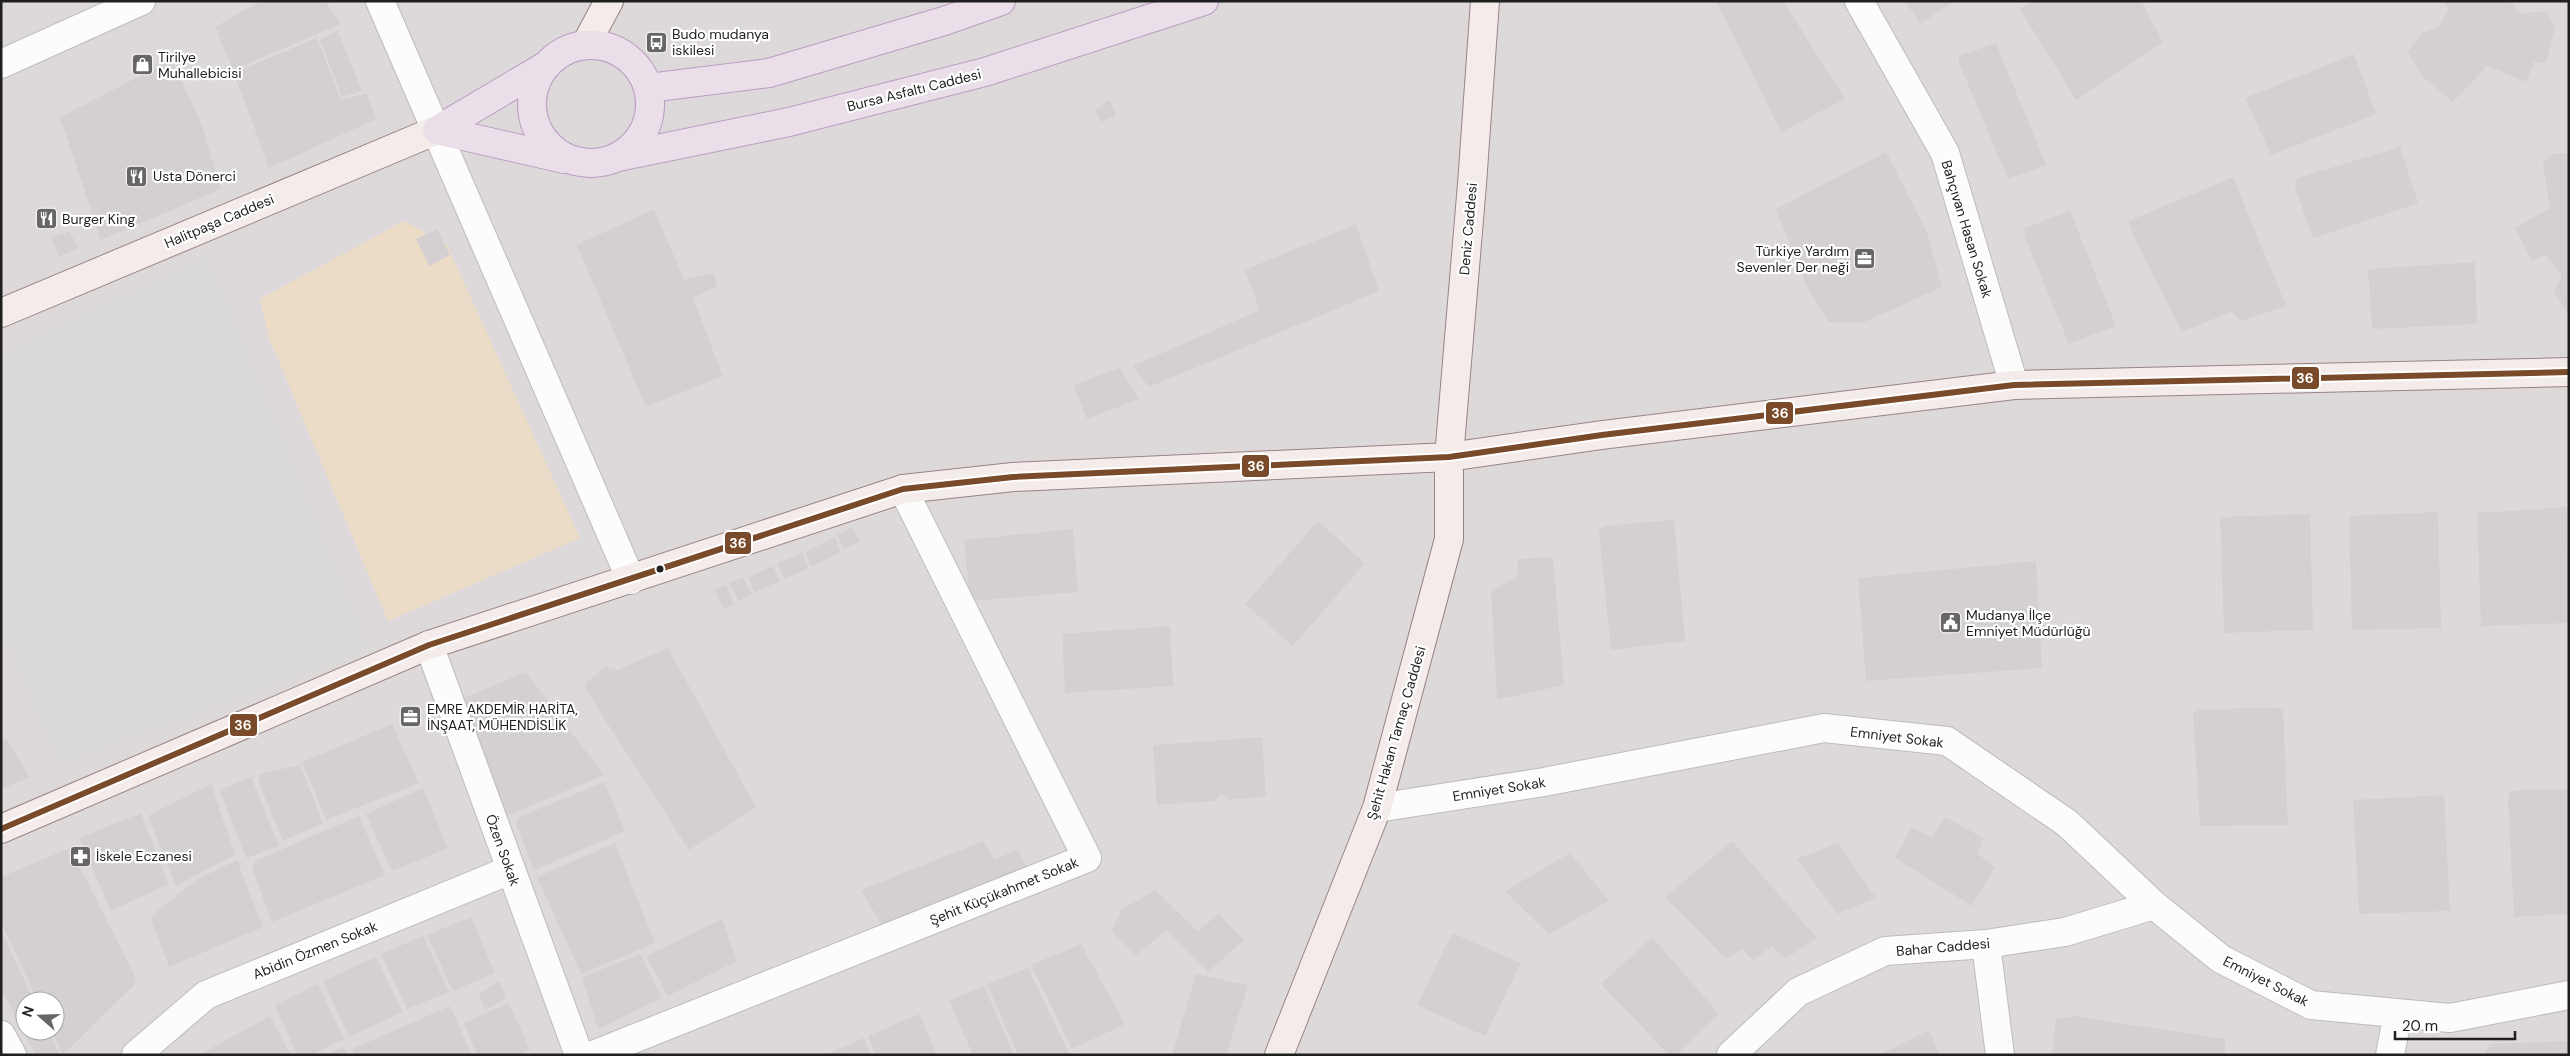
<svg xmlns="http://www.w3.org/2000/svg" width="2570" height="1056" font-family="'DM Sans',sans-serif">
	<rect width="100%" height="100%" fill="#eee8e9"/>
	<path fill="#ddd9da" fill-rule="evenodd" d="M 1,1 L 2569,1 L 2569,1055 L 1,1055 ZM 25,1001 L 55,1001 L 55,1031 L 25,1031 Z"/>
	<path fill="#ecdcc7" d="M 404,221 L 447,245 L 580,538 L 388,621 L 269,338 L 260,299 Z"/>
	<path fill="#dcd9d9" d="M 208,252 L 373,652 L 58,767 L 1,633 L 1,353 Z"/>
	<path fill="#d4cfd1" d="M 261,1 L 325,1 L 341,24 L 233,70 L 215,27 Z
		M 1716,1 L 1783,1 L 1845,99 L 1781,132 Z
		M 1905,1 L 1954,1 L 1920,24 Z
		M 2032,1 L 2141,1 L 2163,42 L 2076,100 L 2020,9 Z
		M 2445,1 L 2510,1 L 2519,13 L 2547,12 L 2555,27 L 2546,63 L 2534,62 L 2526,82 L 2487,66 L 2453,102 L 2422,76 L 2408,52 L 2421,33 L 2438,28 L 2448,11 Z
		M 337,30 L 362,91 L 342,97 L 320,40 Z
		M 317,38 L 341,100 L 367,93 L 376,119 L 269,168 L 234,73 Z
		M 1996,43 L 2046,165 L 2008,179 L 1959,63 L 1959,56 Z
		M 2354,54 L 2376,114 L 2271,155 L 2245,98 Z
		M 171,60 L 200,120 L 221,189 L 101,240 L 60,117 Z
		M 1110,100 L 1116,116 L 1101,122 L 1095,110 Z
		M 2400,147 L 2418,203 L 2313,238 L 2295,188 L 2297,178 Z
		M 1886,152 L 1927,232 L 1942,287 L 1862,323 L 1829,322 L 1806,285 L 1776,209 Z
		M 2568,153 L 2569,155 L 2569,315 L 2554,292 L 2562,277 L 2546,255 L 2532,261 L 2515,228 L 2550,208 L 2543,163 L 2553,154 Z
		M 2233,177 L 2286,306 L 2241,321 L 2231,312 L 2182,332 L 2135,239 L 2129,221 Z
		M 654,209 L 684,280 L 713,273 L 717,286 L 693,298 L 723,376 L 646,407 L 577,245 Z
		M 2070,211 L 2116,326 L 2069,344 L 2024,235 L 2025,228 Z
		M 1356,224 L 1379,291 L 1149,387 L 1133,366 L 1260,310 L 1245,270 Z
		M 437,229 L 450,255 L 429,266 L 416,239 Z
		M 69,231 L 79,248 L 59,257 L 51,238 Z
		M 2475,262 L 2477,324 L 2372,329 L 2368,269 Z
		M 1120,368 L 1139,399 L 1087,419 L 1074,385 Z
		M 2567,507 L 2569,623 L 2481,626 L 2477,513 Z
		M 2438,512 L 2441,628 L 2352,630 L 2349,516 Z
		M 2310,514 L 2313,630 L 2224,633 L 2220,517 Z
		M 1674,520 L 1685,641 L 1611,650 L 1599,532 L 1604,526 Z
		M 1318,521 L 1365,563 L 1293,646 L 1245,604 Z
		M 852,527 L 860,541 L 844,549 L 837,535 Z
		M 1073,529 L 1078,592 L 970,601 L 964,540 Z
		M 835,537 L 840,552 L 811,567 L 805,552 Z
		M 802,553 L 808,568 L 785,579 L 777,563 Z
		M 1553,557 L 1564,685 L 1497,700 L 1491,592 L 1518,575 L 1518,559 Z
		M 2036,561 L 2042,668 L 1866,681 L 1858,578 Z
		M 773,566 L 780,581 L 755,592 L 748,578 Z
		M 743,578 L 752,593 L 739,602 L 729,583 Z
		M 726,585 L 734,604 L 724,609 L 714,590 Z
		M 1170,626 L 1173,686 L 1065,693 L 1062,634 Z
		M 668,648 L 756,807 L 689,850 L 588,693 L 585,684 L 605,667 L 618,670 Z
		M 526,672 L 604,775 L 506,816 L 459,700 Z
		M 2283,708 L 2288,825 L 2200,826 L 2193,715 L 2197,709 Z
		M 392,724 L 419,783 L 326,820 L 302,762 Z
		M 1262,737 L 1266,796 L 1229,800 L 1221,794 L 1215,801 L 1157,805 L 1153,745 Z
		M 6,739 L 30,777 L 1,789 L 1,741 Z
		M 300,765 L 323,823 L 283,841 L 259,783 L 260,774 Z
		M 251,777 L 279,846 L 246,858 L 220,790 Z
		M 604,782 L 625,831 L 534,870 L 516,824 L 519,817 Z
		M 211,784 L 235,855 L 176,886 L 148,816 Z
		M 423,788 L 448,848 L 392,871 L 366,814 Z
		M 2533,789 L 2569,790 L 2569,914 L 2514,917 L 2508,798 L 2510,791 Z
		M 2444,795 L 2450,911 L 2359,914 L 2353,800 Z
		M 141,813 L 168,884 L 111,911 L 79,838 Z
		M 359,816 L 385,875 L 272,922 L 252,869 L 255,861 Z
		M 1945,817 L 1983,838 L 1978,854 L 1995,867 L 1972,906 L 1895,858 L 1911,828 L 1932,837 Z
		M 983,841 L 995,860 L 1018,849 L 1029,871 L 888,935 L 861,890 Z
		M 1732,841 L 1817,938 L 1785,959 L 1772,946 L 1753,960 L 1742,949 L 1726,959 L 1665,897 Z
		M 615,843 L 655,943 L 581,974 L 537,877 Z
		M 1838,843 L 1876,898 L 1837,914 L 1797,859 Z
		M 70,848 L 134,974 L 136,983 L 63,1055 L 52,1031 L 55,1031 L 55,1001 L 38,1001 L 1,922 L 1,877 Z
		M 1570,853 L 1609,901 L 1549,934 L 1505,891 Z
		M 237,860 L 263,927 L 169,967 L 152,923 L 151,916 L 196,880 Z
		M 1155,890 L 1197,931 L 1219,914 L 1244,940 L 1208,972 L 1167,930 L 1135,956 L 1112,931 L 1121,910 Z
		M 471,917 L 495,973 L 453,991 L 427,935 Z
		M 722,919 L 737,961 L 668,996 L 646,956 Z
		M 1,930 L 34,1001 L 25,1001 L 25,1031 L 48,1031 L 60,1055 L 36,1055 L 1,990 Z
		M 1452,933 L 1521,963 L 1485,1036 L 1417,1005 Z
		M 423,936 L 449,992 L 407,1009 L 381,954 Z
		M 1652,937 L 1719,1014 L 1676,1055 L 1669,1055 L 1601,984 Z
		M 1081,944 L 1125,1024 L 1072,1049 L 1031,965 Z
		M 640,954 L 662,998 L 598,1029 L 582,977 Z
		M 376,957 L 403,1012 L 349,1037 L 323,981 Z
		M 1028,968 L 1070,1055 L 1018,1055 L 987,984 Z
		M 1196,974 L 1248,985 L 1226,1055 L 1172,1055 Z
		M 499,981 L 507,998 L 485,1010 L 479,994 Z
		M 318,984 L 344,1039 L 312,1055 L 297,1055 L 275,1005 Z
		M 984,986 L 1014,1055 L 973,1055 L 949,1001 Z
		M 509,1003 L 530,1050 L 518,1055 L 477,1055 L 464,1023 Z
		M 450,1006 L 472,1055 L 355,1055 L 352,1049 Z
		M 919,1014 L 937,1055 L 876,1055 L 868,1036 Z
		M 270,1016 L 291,1055 L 199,1055 Z
		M 2074,1016 L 2225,1039 L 2225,1055 L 2052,1055 L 2056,1019 Z
		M 1929,1030 L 1939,1055 L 1879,1055 Z
		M 864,1038 L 871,1055 L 826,1055 Z
		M 2569,1041 L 2569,1055 L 2484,1055 L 2490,1044 Z
		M 344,1046 L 348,1055 L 327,1055 Z"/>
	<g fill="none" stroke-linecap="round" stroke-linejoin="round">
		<defs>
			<path id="street" d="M 380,1 L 631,580
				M 1859,1 L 1945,153 L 2014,385
				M 1,64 L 141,1
				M 429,645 L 579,1055
				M 1377,808 L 1544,782 L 1824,728 L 1947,741 L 2067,823 L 2154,905 L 2221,959 L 2311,1005 L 2450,1018 L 2569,995
				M 1986,944 L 2000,1055
				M 1,1035 L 12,1055
				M 136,1055 L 206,995 L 510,870
				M 593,1055 L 1087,858 L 903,489
				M 1731,1055 L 1798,992 L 1885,951 L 1986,944 L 2065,932 L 2154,905
				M 2390,1055 L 2398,1013"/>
			<path id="secondary" d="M 586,44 L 609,1
				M 1,313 L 437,130
				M 1,829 L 429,645 L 903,489 L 1013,477 L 1449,457 L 1602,435 L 2014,385 L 2569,372
				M 1279,1055 L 1377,808 L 1449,539 L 1449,457 L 1472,184 L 1485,1"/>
			<path id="highway" d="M532 104a59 59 0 1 1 118 0a59 59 0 1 1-118 0Z
				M 649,88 L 769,73 L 944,21 L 1001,1
				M 437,130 L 564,159
				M 437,130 L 547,65
				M 618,157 L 789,122 L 985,72 L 1204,1"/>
		</defs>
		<use href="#street" stroke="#bebbbb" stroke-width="30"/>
		<use href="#secondary" stroke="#988480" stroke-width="30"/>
		<use href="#highway" stroke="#bb9dc1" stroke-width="30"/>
		<use href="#street" stroke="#fcfcfc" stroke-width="28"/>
		<use href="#secondary" stroke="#f4eceb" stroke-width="28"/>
		<use href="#highway" stroke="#eadfe9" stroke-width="28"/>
		<defs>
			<path id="bus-1" d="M 1,829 L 429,645 L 903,489 L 1013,477 L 1449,457 L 1602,435 L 2014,385 L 2569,372"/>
		</defs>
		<use href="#bus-1" stroke="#fff" stroke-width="10"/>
		<use href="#bus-1" stroke="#7a4b2a" stroke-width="6"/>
	</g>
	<defs>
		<symbol id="bus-square" viewBox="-11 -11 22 22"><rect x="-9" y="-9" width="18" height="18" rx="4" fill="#676566" stroke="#fff"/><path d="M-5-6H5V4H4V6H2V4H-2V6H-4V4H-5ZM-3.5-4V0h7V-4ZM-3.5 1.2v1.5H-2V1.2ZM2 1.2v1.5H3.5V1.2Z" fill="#fff"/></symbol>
		<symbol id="shop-square" viewBox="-11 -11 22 22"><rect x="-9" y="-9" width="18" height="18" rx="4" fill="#676566" stroke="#fff"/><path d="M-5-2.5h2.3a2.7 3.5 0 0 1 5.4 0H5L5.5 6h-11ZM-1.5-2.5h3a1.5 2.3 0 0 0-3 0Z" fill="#fff"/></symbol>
		<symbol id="restaurant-square" viewBox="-11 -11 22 22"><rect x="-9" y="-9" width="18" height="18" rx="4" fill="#676566" stroke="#fff"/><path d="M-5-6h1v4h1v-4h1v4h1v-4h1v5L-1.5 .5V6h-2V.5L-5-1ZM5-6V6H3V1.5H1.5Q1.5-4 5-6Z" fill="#fff"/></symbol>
		<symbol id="office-square" viewBox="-11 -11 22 22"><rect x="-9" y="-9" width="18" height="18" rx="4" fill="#676566" stroke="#fff"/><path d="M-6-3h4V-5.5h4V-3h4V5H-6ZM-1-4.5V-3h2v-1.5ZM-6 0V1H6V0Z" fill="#fff"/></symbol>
		<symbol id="civic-square" viewBox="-11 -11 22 22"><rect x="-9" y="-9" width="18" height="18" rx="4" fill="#676566" stroke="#fff"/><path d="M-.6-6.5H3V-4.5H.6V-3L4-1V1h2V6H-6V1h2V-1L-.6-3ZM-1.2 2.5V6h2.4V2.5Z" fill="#fff"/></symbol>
		<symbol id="pharmacy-square" viewBox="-11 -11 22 22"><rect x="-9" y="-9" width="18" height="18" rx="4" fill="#676566" stroke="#fff"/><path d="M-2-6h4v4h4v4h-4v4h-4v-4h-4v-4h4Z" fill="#fff"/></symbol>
	</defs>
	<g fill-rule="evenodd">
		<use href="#bus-square" x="644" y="30" width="25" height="25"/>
		<use href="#shop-square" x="130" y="52" width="25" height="25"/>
		<use href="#restaurant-square" x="124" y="164" width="25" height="25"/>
		<use href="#restaurant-square" x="34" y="206" width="25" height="25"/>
		<use href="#office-square" x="1852" y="246" width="25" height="25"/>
		<use href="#civic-square" x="1938" y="610" width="25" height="25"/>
		<use href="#office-square" x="398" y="704" width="25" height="25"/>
		<use href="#pharmacy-square" x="68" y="844" width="25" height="25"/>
	</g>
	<circle fill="#1f1f1f" stroke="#fff" stroke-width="2" cx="660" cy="569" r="4.5"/>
	<g text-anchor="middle" stroke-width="4.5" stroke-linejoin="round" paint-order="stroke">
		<g font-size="14" fill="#1f1f1f" stroke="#fff" text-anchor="start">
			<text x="672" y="39">Budo mudanya<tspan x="672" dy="16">iskilesi</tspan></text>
			<text x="158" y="62">Tirilye<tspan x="158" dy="16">Muhallebicisi</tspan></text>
			<text x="153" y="181">Usta Dönerci</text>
			<text x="62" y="224">Burger King</text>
			<text x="1849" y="256" text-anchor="end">Türkiye Yardım<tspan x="1849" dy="16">Sevenler Der neği</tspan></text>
			<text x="1966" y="620">Mudanya İlçe<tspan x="1966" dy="16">Emniyet Müdürlüğü</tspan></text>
			<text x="427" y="714">EMRE AKDEMİR HARİTA,<tspan x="427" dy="16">İNŞAAT, MÜHENDİSLİK</tspan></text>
			<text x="96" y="861">İskele Eczanesi</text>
		</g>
		<g font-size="14" fill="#1f1f1f" stroke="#fff">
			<text transform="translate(914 90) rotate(-14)" y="5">Bursa Asfaltı Caddesi</text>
			<text transform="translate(219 221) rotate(-23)" y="5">Halitpaşa Caddesi</text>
			<text transform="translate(1468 229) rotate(-85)" y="5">Deniz Caddesi</text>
			<text transform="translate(1967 229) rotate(73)" y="5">Bahçıvan Hasan Sokak</text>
			<text transform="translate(1396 733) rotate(-74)" y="5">Şehit Hakan Tamaç Caddesi</text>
			<text transform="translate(1897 737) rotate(7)" y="5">Emniyet Sokak</text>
			<text transform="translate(1499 789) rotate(-9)" y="5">Emniyet Sokak</text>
			<text transform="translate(503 850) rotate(70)" y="5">Özen Sokak</text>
			<text transform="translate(1004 891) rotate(-22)" y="5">Şehit Küçükahmet Sokak</text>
			<text transform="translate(1943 947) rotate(-5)" y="5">Bahar Caddesi</text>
			<text transform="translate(315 950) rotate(-22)" y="5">Abidin Özmen Sokak</text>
			<text transform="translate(2266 981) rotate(27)" y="5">Emniyet Sokak</text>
		</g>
	</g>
	<g stroke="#fff" stroke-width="2">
		<rect x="2291" y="366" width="29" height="24" rx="5" fill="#7a4b2a"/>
		<rect x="1765" y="401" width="29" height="24" rx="5" fill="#7a4b2a"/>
		<rect x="1241" y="454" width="29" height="24" rx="5" fill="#7a4b2a"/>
		<rect x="724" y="531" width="28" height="24" rx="5" fill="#7a4b2a"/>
		<rect x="229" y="713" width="29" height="24" rx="5" fill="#7a4b2a"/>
	</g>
	<g font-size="14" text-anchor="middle" font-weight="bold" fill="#fff">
		<text x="2305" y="383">36</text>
		<text x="1780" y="418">36</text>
		<text x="1256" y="471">36</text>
		<text x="738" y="548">36</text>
		<text x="243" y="730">36</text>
	</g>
	<rect width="2570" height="1056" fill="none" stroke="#1f1f1f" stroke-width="5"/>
	<g transform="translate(40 1016) rotate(290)"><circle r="24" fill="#ffffff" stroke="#a5a5a5"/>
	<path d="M0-4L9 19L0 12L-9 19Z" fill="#676566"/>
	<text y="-8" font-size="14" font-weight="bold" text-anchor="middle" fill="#1f1f1f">N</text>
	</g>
	<path d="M2395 1031v8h120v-8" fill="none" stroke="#1f1f1f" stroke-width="2.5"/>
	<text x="2402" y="1031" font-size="15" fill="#1f1f1f" stroke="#ffffff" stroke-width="4" paint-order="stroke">20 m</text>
</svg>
